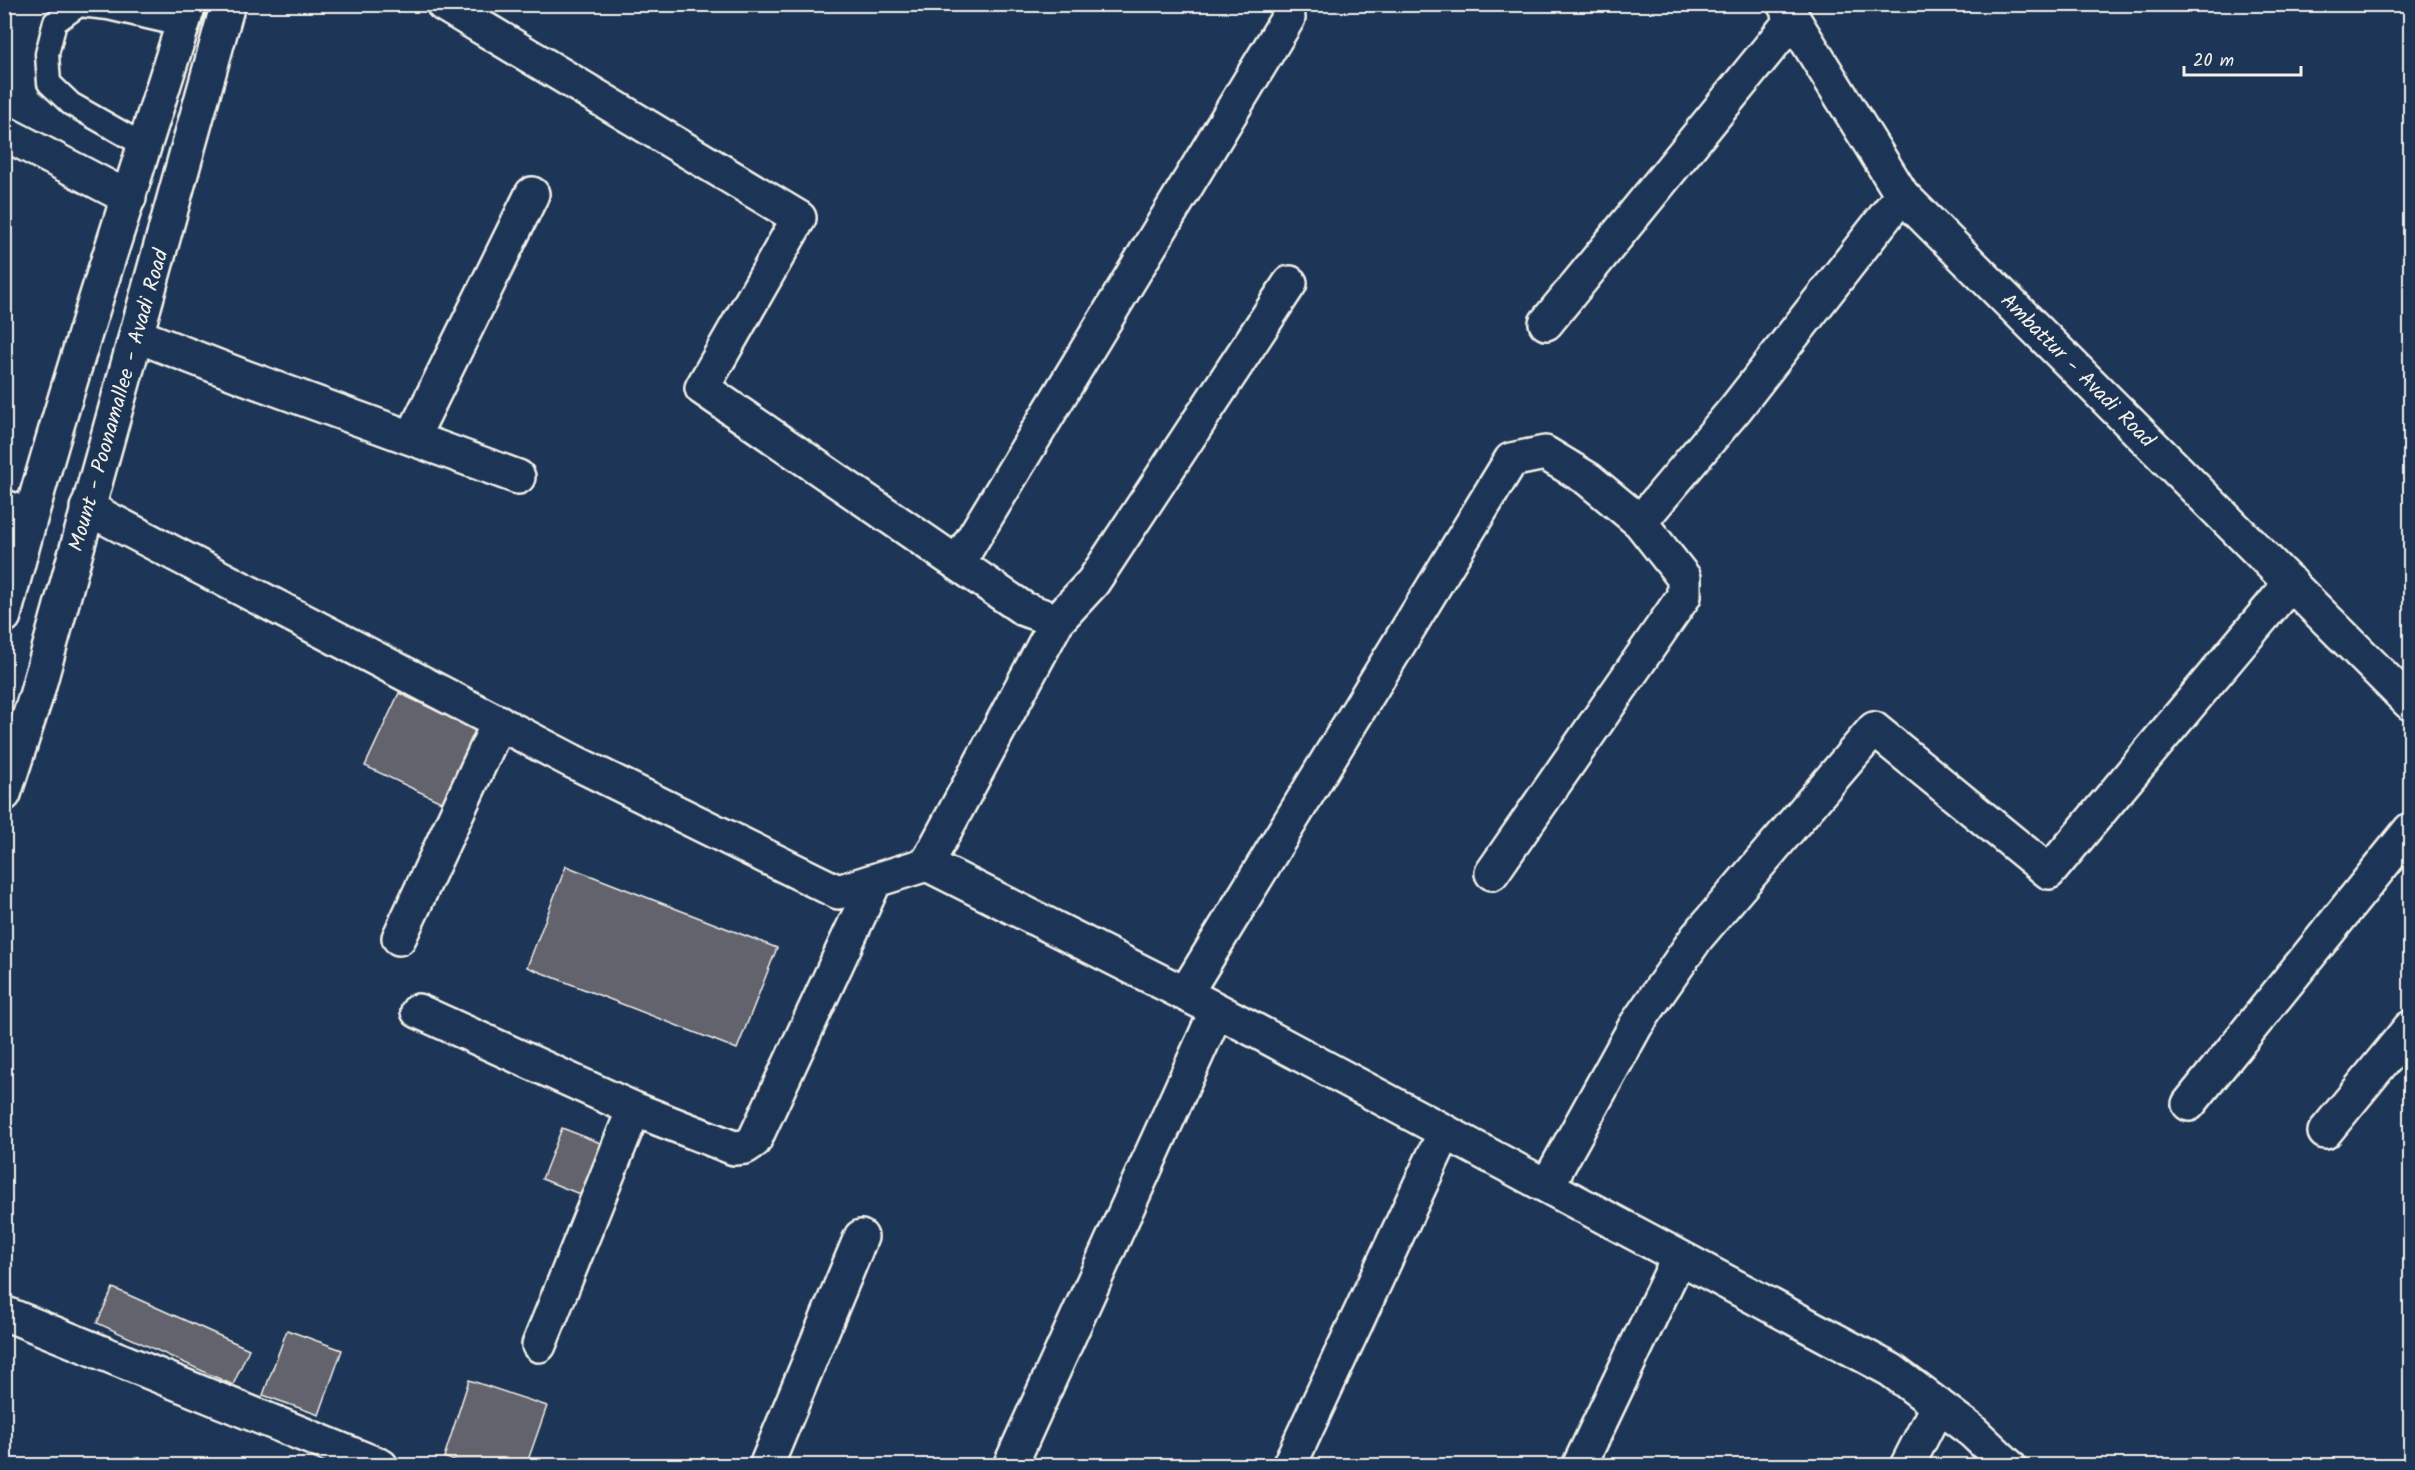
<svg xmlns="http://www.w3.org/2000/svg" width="2415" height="1470" font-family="Kalam,sans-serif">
	<rect width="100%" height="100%" fill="#1d3557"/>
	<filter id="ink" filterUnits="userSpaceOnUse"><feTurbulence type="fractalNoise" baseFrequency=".0167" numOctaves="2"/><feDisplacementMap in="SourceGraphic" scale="12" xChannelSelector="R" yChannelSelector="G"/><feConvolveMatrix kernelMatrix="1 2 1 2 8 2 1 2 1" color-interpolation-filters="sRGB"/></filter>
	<g filter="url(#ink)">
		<path fill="#64646e" stroke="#f4f1e8" stroke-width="1.5" d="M 399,693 L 477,730 L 443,803 L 365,766 Z
			M 566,866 L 777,948 L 737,1049 L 527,967 Z
			M 562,1128 L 608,1146 L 587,1197 L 542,1179 Z
			M 113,1288 L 249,1349 L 233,1385 L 97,1323 Z
			M 287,1330 L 342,1350 L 319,1415 L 263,1395 Z
			M 469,1380 L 547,1406 L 526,1466 L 469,1466 L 444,1457 Z"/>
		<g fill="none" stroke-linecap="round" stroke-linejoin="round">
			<defs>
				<path id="lane" d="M 145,146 L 71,104 L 49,83 L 47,54 L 55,22 L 79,5 L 108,8 L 182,25"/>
				<path id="street" d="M 443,4 L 799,218 L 702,388 L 1024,609 L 1057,621 L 1093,582 L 1290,283
					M 4,133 L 129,198
					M 1546,323 L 1793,19
					M 136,335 L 244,377 L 518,477
					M 412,438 L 532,194
					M 4,507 L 30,515
					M 87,508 L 572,761 L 838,892 L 927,864 L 1217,1010 L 1010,1466
					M 958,563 L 1288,18
					M 927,864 L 1057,621
					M 1492,873 L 1684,596 L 1684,578 L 1640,522
					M 399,938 L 499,722
					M 1185,994 L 1511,460 L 1545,453 L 1588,479 L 1640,522 L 1736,408 L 1902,195
					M 1217,1010 L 1891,1370 L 1972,1431 L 2009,1466
					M 418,1011 L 634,1109 L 734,1148 L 745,1147 L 754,1141 L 875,881
					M 2189,1104 L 2410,830
					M 2325,1132 L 2410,1028
					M 1547,1186 L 1636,1025 L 1697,937 L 1874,729 L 2049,872 L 2291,583
					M 4,1313 L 381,1466
					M 539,1345 L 634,1109
					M 766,1466 L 861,1237
					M 1289,1466 L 1445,1132
					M 1579,1466 L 1679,1257
					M 1907,1466 L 1938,1405"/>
				<path id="secondary" d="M 1784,4 L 1902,195 L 2410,703"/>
				<path id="primary" d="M 4,616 C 57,409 126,208 189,4
					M 4,794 L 36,696 L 228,4"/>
			</defs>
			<use href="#lane" stroke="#f4f1e8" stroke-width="27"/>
			<use href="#street" stroke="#f4f1e8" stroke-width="38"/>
			<use href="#secondary" stroke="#f4f1e8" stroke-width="38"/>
			<use href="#primary" stroke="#f4f1e8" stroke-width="38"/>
			<use href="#lane" stroke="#1d3557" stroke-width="22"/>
			<use href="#street" stroke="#1d3557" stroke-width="33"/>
			<use href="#secondary" stroke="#1d3557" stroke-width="33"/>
			<use href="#primary" stroke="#1d3557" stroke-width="33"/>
		</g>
	</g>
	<g text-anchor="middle" stroke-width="4.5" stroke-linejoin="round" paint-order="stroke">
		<g font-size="21" fill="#f4f1e8" stroke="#1d3557">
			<text transform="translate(2078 370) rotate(45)" y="7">Ambattur - Avadi Road</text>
			<text transform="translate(118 400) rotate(-74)" y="7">Mount - Poonamallee - Avadi Road</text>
		</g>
	</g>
	<rect width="2415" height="1470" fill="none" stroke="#1d3557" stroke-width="24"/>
	<rect x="12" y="12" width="2391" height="1446" fill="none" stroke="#f4f1e8" stroke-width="2" filter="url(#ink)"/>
	<path d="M2184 66v9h117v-9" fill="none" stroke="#f4f1e8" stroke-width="3"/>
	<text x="2193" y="66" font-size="18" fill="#f4f1e8" stroke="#1d3557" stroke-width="4.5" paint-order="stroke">20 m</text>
</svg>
